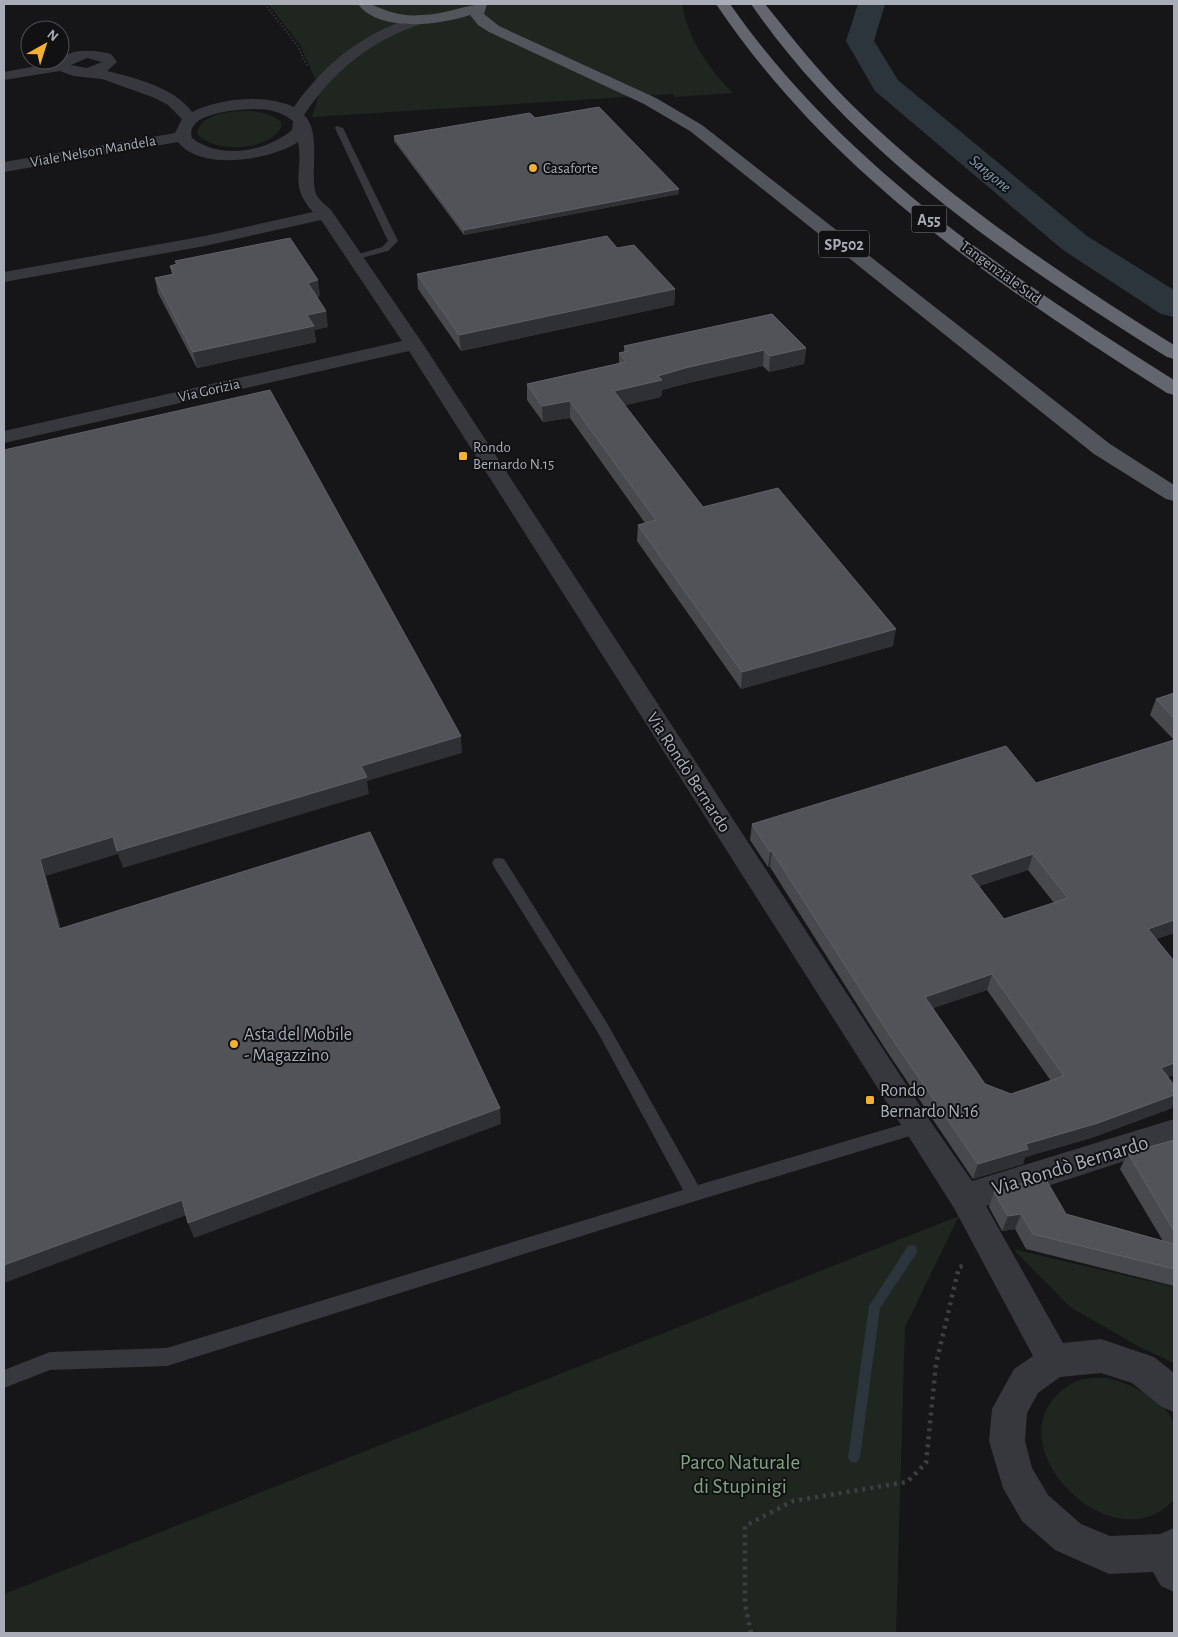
<svg xmlns="http://www.w3.org/2000/svg" width="1178" height="1637" font-family="'Alegreya Sans',sans-serif">
	<rect width="100%" height="100%" fill="#161618"/>
	<path fill="#1e261f" d="M 268,4 L 682,4 C 688,39 708,68 733,93 L 675,97 L 673,94 L 312,117 L 320,90 L 300,45 Z
		M 242,111 C 257,111 270,112 281,122 L 281,128 C 266,151 219,153 199,136 L 197,131 C 204,114 226,112 242,111 Z
		M 959,1216 L 905,1327 L 896,1633 L 4,1633 L 4,1594 Z
		M 1013,1249 L 1174,1287 L 1174,1363 L 1138,1346 L 1070,1307 Z
		M 1108,1378 C 1130,1384 1164,1398 1173,1422 C 1178,1433 1174,1485 1174,1500 C 1169,1504 1165,1509 1159,1512 C 1099,1547 1005,1449 1056,1396 C 1064,1388 1073,1381 1085,1379 C 1092,1377 1100,1378 1108,1378 Z"/>
	<g fill="none" stroke-linecap="round" stroke-linejoin="round">
		<path fill="#2c353c" fill-rule="evenodd" d="M 912,1245 L 916,1246 L 917,1250 L 916,1254 L 880,1308 L 860,1457 L 858,1461 L 854,1463 L 850,1461 L 848,1457 L 869,1306 L 908,1246 Z"/>
		<path fill="#2c353c" fill-rule="evenodd" d="M 858,4 L 885,4 L 874,41 L 898,80 L 1087,236 L 1174,290 L 1174,317 L 1161,314 L 1063,250 L 875,91 L 846,41 Z"/>
		<path stroke="#3d3f44" stroke-width="2" stroke-dasharray="1 2.5" stroke-linecap="butt" d="M 265,4 L 297,45 L 308,67"/>
		<path stroke="#3d3f44" stroke-width="4.5" stroke-dasharray="3 5" stroke-linecap="butt" d="M 751,1633 L 745,1604 L 745,1526 L 793,1501 L 907,1482 L 926,1463 L 936,1364 L 959,1267 L 967,1265"/>
		<path fill="#37383d" fill-rule="evenodd" d="M 336,126 L 343,128 L 398,241 L 388,251 L 354,260 L 349,257 L 382,247 L 388,241 L 335,128 Z
			M 499,858 L 504,859 L 607,1023 L 698,1185 L 917,1120 L 923,1122 L 925,1127 L 923,1132 L 620,1224 L 167,1366 L 50,1370 L 4,1388 L 4,1370 L 50,1352 L 167,1348 L 683,1190 L 597,1031 L 494,867 L 492,863 L 494,859 Z"/>
		<path fill="#37383d" fill-rule="evenodd" d="M 423,15 L 428,16 L 430,19 L 428,22 C 375,37 335,69 304,115 C 323,133 308,177 317,196 C 320,201 327,206 331,210 L 423,344 L 928,1118 L 972,1181 L 1174,1119 L 1174,1145 L 986,1206 L 1063,1343 L 1101,1339 L 1154,1357 L 1174,1373 L 1174,1412 L 1162,1407 L 1132,1383 L 1101,1373 L 1060,1377 L 1038,1393 L 1027,1413 L 1025,1441 L 1032,1468 L 1048,1495 L 1081,1524 L 1110,1536 L 1160,1534 L 1174,1528 L 1174,1592 L 1161,1586 L 1153,1572 L 1109,1574 L 1055,1550 L 1022,1521 L 1003,1488 L 989,1441 L 992,1409 L 1014,1369 L 1033,1356 L 954,1208 L 409,351 L 4,443 L 4,431 L 402,341 L 321,220 L 205,246 L 4,282 L 4,272 L 205,236 L 313,212 C 288,184 304,173 298,142 C 271,160 201,172 178,142 L 4,172 L 4,162 L 175,133 L 182,119 L 168,105 L 155,98 L 102,79 L 73,76 L 60,71 L 4,80 L 4,72 L 58,62 C 69,47 95,50 111,54 L 117,62 L 107,71 C 135,78 174,87 192,112 C 221,98 264,94 294,107 C 326,61 368,29 423,15 ZM 87,58 L 102,62 L 87,68 L 71,65 ZM 252,109 C 267,109 281,111 293,121 L 292,130 C 266,152 220,160 192,138 C 184,113 236,110 252,109 Z"/>
		<path fill="#53555c" fill-rule="evenodd" d="M 358,4 C 375,3 376,8 391,12 C 401,15 412,16 422,15 C 445,15 465,4 487,4 L 484,14 L 499,26 L 656,98 L 702,125 L 1110,444 L 1174,485 L 1174,501 L 1166,499 L 1094,454 L 690,131 L 644,104 L 489,32 L 478,25 L 470,15 C 441,25 379,33 358,4 Z"/>
		<path fill="#63666e" fill-rule="evenodd" d="M 716,4 L 730,4 C 843,166 1009,276 1174,380 L 1174,395 L 1167,393 C 996,284 831,175 716,4 Z
			M 751,4 L 765,4 C 793,39 820,73 852,105 C 948,199 1060,274 1174,345 L 1174,359 L 1167,357 C 1013,261 856,156 751,4 Z"/>
	</g>
	<path fill="#47494d" fill-rule="evenodd" d="M 535,118 L 679,194 L 464,235 L 394,141 L 394,136 Z
		M 175,261 L 320,296 L 317,297 L 328,327 L 314,330 L 316,342 L 197,368 L 158,293 L 155,278 L 172,274 L 170,266 L 176,265 Z
		M 417,274 L 675,289 L 674,305 L 461,351 L 418,289 Z
		M 624,346 L 806,348 L 804,364 L 769,372 L 763,366 L 684,384 L 662,390 L 661,397 L 624,405 L 703,507 L 893,646 L 741,689 L 637,541 L 638,525 L 645,523 L 570,418 L 543,422 L 527,400 L 527,384 L 619,363 L 619,353 L 624,352 Z
		M 1174,693 L 1174,933 L 1156,939 L 1174,961 L 1174,1075 L 1168,1077 L 1172,1108 L 1091,1138 L 1025,1157 L 1023,1164 L 973,1179 L 886,1050 L 770,867 L 768,867 L 750,840 L 752,824 L 1036,783 L 1174,740 L 1150,715 L 1156,699 ZM 1028,870 L 1054,903 L 1004,919 L 979,886 ZM 987,990 L 1051,1081 L 1011,1094 L 985,1084 L 933,1008 Z
		M 1174,1140 L 1174,1286 L 1026,1249 L 1015,1229 L 1002,1231 L 989,1207 L 994,1192 L 1039,1179 L 1066,1214 L 1163,1241 L 1120,1169 L 1128,1153 Z"/>
	<path fill="#2f3033" d="M 679,189 L 679,194 L 464,235 L 464,230 Z
		M 318,280 L 320,296 L 310,298 L 308,283 Z
		M 675,289 L 674,305 L 461,351 L 459,335 Z
		M 326,311 L 328,327 L 314,330 L 316,342 L 197,368 L 193,352 L 307,315 Z
		M 806,348 L 804,364 L 769,372 L 770,356 Z
		M 764,350 L 763,366 L 684,384 L 662,390 L 661,397 L 614,408 L 614,391 L 658,376 L 685,368 Z
		M 570,401 L 570,418 L 543,422 L 542,406 Z
		M 896,629 L 893,646 L 741,689 L 742,672 Z
		M 461,736 L 462,753 L 367,781 L 369,794 L 123,868 L 118,854 L 46,876 L 66,945 L 59,929 L 40,859 Z
		M 772,851 L 770,867 L 768,867 L 770,852 Z
		M 1033,854 L 1028,870 L 966,890 L 970,875 Z
		M 1174,920 L 1174,933 L 1141,944 L 1148,929 Z
		M 992,974 L 987,990 L 921,1012 L 925,997 Z
		M 1174,1063 L 1174,1075 L 1154,1083 L 1161,1068 Z
		M 1174,1095 L 1174,1104 L 1172,1108 L 1091,1138 L 1025,1157 L 1023,1164 L 973,1179 L 978,1164 L 1026,1144 Z
		M 500,1108 L 501,1124 L 194,1238 L 188,1223 Z
		M 182,1200 L 187,1215 L 4,1283 L 4,1265 Z
		M 1021,1214 L 1015,1229 L 1002,1231 L 1008,1216 Z"/>
	<path fill="#525359" stroke="#5f6168" fill-rule="evenodd" d="M 599,107 L 679,189 L 464,230 L 394,136 L 530,113 L 535,118 Z
		M 607,236 L 617,248 L 634,245 L 675,289 L 459,335 L 417,274 Z
		M 290,238 L 318,280 L 308,283 L 326,311 L 307,315 L 314,326 L 193,352 L 155,278 L 174,274 L 170,266 L 177,264 L 175,261 Z
		M 772,314 L 806,348 L 770,356 L 764,350 L 685,368 L 658,376 L 662,380 L 614,391 L 703,507 L 778,488 L 896,629 L 742,672 L 638,525 L 656,520 L 570,401 L 542,406 L 527,384 L 626,362 L 619,353 L 628,351 L 624,346 Z
		M 270,390 L 461,736 L 361,766 L 367,777 L 117,851 L 113,837 L 40,859 L 59,929 L 370,832 L 500,1108 L 188,1223 L 182,1200 L 4,1265 L 4,450 Z
		M 1174,693 L 1174,718 L 1156,699 Z
		M 1174,740 L 1174,920 L 1148,929 L 1174,961 L 1174,1063 L 1161,1068 L 1174,1085 L 1174,1095 L 1098,1123 L 1026,1144 L 1028,1149 L 978,1164 L 889,1034 L 772,851 L 770,852 L 752,824 L 1006,746 L 1036,783 ZM 1033,854 L 1068,898 L 1004,919 L 970,875 ZM 992,974 L 1064,1076 L 1011,1094 L 985,1084 L 925,997 Z
		M 1174,1140 L 1174,1231 L 1128,1153 Z
		M 1039,1178 L 1039,1179 L 1045,1178 L 1066,1214 L 1174,1244 L 1174,1269 L 1033,1234 L 1021,1214 L 1008,1216 L 994,1192 Z"/>
	<g fill="#f2b134" stroke="#111113" stroke-width="2">
		<circle cx="533" cy="168" r="5"/>
		<rect x="458" y="451" width="10" height="10" rx="2.5"/>
		<circle cx="234" cy="1044" r="5"/>
		<rect x="865" y="1095" width="10" height="10" rx="2.5"/>
	</g>
	<g text-anchor="middle" stroke-width="4" stroke-linejoin="round" paint-order="stroke">
		<g font-size="15" fill="#a8adb8" stroke="#111113">
			<text transform="translate(93 151) rotate(-10)" y="5">Viale Nelson Mandela</text>
			<text transform="translate(1001 272) rotate(36)" y="5">Tangenziale Sud</text>
			<text transform="translate(209 390) rotate(-13)" y="5">Via Gorizia</text>
		</g>
		<g font-size="15" fill="#a8adb8" stroke="#111113" text-anchor="start">
			<text x="543" y="173">Casaforte</text>
			<text x="473" y="452">Rondo<tspan x="473" dy="17">Bernardo N.15</tspan></text>
		</g>
		<g font-size="16" font-style="italic" fill="#7f9bb3" stroke="#111113">
			<text transform="translate(991 173) rotate(40)" y="6">Sangone</text>
		</g>
		<g fill="#111113" stroke="#7b7e86" stroke-width="1">
			<rect x="911.5" y="205.5" width="35" height="27" rx="4"/>
			<rect x="819" y="230.5" width="50" height="27" rx="4"/>
		</g>
		<g font-size="16" font-weight="bold" fill="#a8adb8">
			<text x="929" y="225">A55</text>
			<text x="844" y="250">SP502</text>
		</g>
		<g font-size="18" fill="#a8adb8" stroke="#111113">
			<text transform="translate(689 772) rotate(57)" y="6">Via Rondò Bernardo</text>
		</g>
		<g font-size="18" fill="#a8adb8" stroke="#111113" text-anchor="start">
			<text x="244" y="1040">Asta del Mobile<tspan x="244" dy="21">- Magazzino</tspan></text>
			<text x="880" y="1096">Rondo<tspan x="880" dy="21">Bernardo N.16</tspan></text>
		</g>
		<g font-size="21" fill="#a8adb8" stroke="#111113">
			<text transform="translate(1070 1165) rotate(-17)" y="7">Via Rondò Bernardo</text>
		</g>
		<g font-size="21" fill="#7fa381" stroke="#111113">
			<text x="740" y="1469">Parco Naturale<tspan x="740" dy="24">di Stupinigi</tspan></text>
		</g>
	</g>
	<rect width="1178" height="1637" fill="none" stroke="#a8adb8" stroke-width="10"/>
	<g transform="translate(45 45) rotate(39)"><circle r="24" fill="#111113" stroke="#4d4f55"/>
	<path d="M0-4L9 19L0 12L-9 19Z" fill="#f2b134"/>
	<text y="-8" font-size="14" font-weight="bold" text-anchor="middle" fill="#a8adb8">N</text>
	</g>
</svg>
